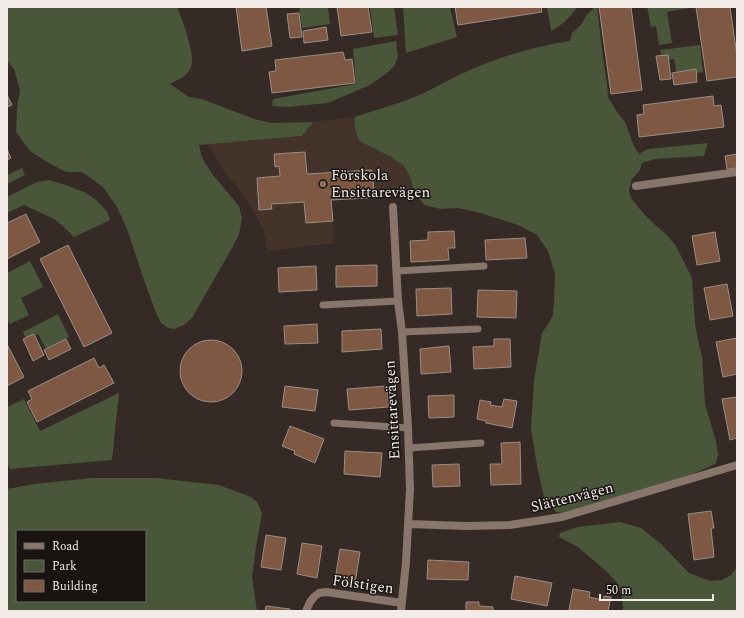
<svg xmlns="http://www.w3.org/2000/svg" width="744" height="618" font-family="Spectral,serif">
	<rect width="100%" height="100%" fill="#352a25"/>
	<path fill="#44332b" d="M 355,117 L 355,129 L 359,141 L 391,157 L 404,166 L 411,179 L 413,189 L 367,190 L 368,198 L 331,200 L 334,243 L 267,251 L 263,228 L 246,199 L 221,167 L 209,144 L 302,136 L 313,122 Z"/>
	<path fill="#495639" fill-rule="evenodd" d="M 7,7 L 177,7 C 182,19 196,55 191,67 C 188,76 177,80 170,84 L 189,97 L 202,99 L 254,119 L 272,123 L 313,122 L 302,136 L 199,145 L 202,158 L 213,175 L 239,206 L 242,219 L 239,234 L 232,248 L 192,318 L 184,325 L 174,329 L 168,328 L 161,323 L 156,313 L 144,280 L 127,229 L 117,207 L 103,187 L 82,172 L 66,172 L 45,161 L 30,151 L 16,132 L 17,108 L 20,90 L 14,69 L 7,61 Z
		M 299,7 L 328,7 L 330,24 L 302,28 Z
		M 370,7 L 394,7 L 398,35 L 374,38 Z
		M 403,7 L 450,7 L 457,37 L 406,53 Z
		M 547,7 L 577,7 C 570,18 562,25 551,31 Z
		M 595,7 L 597,7 L 603,58 L 607,83 L 608,97 L 617,112 L 625,122 L 634,146 L 639,154 L 648,149 L 708,143 L 704,156 L 655,159 L 642,163 L 640,170 L 632,179 L 629,190 L 631,198 L 643,213 L 654,224 L 666,234 L 676,246 L 692,278 L 695,324 L 699,345 L 702,356 L 705,404 L 716,441 L 718,454 L 716,463 L 713,465 L 681,479 L 563,513 L 556,512 L 544,497 L 537,466 L 531,428 L 534,380 L 542,333 L 553,316 L 554,301 L 555,274 L 548,251 L 537,235 L 518,225 L 477,212 L 458,208 L 440,209 L 424,205 L 413,189 L 411,179 L 404,166 L 391,157 L 359,141 L 355,129 L 355,117 C 378,109 402,103 424,93 C 439,86 453,77 468,71 C 499,57 536,46 570,41 L 572,33 L 581,25 L 586,16 Z
		M 647,7 L 695,7 L 667,12 L 672,43 L 659,45 L 656,26 L 651,27 Z
		M 396,41 L 398,57 L 394,66 L 387,73 L 370,85 L 328,103 L 288,107 L 272,106 L 273,99 L 356,84 L 353,49 Z
		M 700,45 L 703,72 L 677,76 L 674,59 L 662,61 L 660,50 Z
		M 22,168 L 25,175 L 7,184 L 7,175 Z
		M 49,180 L 69,186 L 86,193 L 96,200 L 107,211 L 110,220 L 74,237 L 65,228 L 54,219 L 24,205 L 7,213 L 7,197 L 37,182 Z
		M 30,261 L 43,287 L 21,298 L 29,315 L 10,324 L 7,319 L 7,273 Z
		M 58,314 L 69,337 L 46,349 L 38,334 L 26,339 L 23,332 Z
		M 119,393 L 112,460 L 10,469 L 7,463 L 7,407 L 24,399 L 40,431 Z
		M 92,478 L 156,478 L 219,485 L 251,497 L 258,503 L 262,514 L 256,547 L 252,577 L 257,611 L 7,611 L 7,489 L 34,484 ZM 17,531 L 145,531 L 145,601 L 17,601 Z
		M 620,522 L 641,528 L 661,544 L 689,573 L 710,581 L 722,580 L 731,575 L 737,567 L 737,611 L 623,611 L 622,597 L 618,584 L 607,572 L 578,547 L 559,537 L 560,533 L 577,527 Z"/>
	<path fill="#7e5842" stroke="#9a8e87" d="M 236,7 L 266,7 L 272,46 L 242,51 Z
		M 337,7 L 368,7 L 372,32 L 341,36 Z
		M 455,7 L 541,7 L 542,12 L 458,25 Z
		M 599,7 L 631,7 L 642,90 L 611,94 Z
		M 696,7 L 730,7 L 737,56 L 737,77 L 707,81 Z
		M 299,13 L 302,37 L 290,38 L 287,14 Z
		M 326,27 L 328,40 L 304,43 L 303,31 Z
		M 343,52 L 345,60 L 352,59 L 355,83 L 272,93 L 269,72 L 276,71 L 275,60 Z
		M 668,55 L 671,79 L 660,80 L 656,56 Z
		M 696,69 L 697,82 L 674,85 L 672,73 Z
		M 7,95 L 12,105 L 7,107 Z
		M 713,96 L 714,106 L 721,105 L 724,127 L 639,137 L 637,115 L 644,114 L 643,105 Z
		M 7,149 L 11,158 L 7,160 Z
		M 305,152 L 307,174 L 372,170 L 374,190 L 367,190 L 368,198 L 331,200 L 333,221 L 306,223 L 304,202 L 271,204 L 272,209 L 259,210 L 257,178 L 280,176 L 279,166 L 275,167 L 274,154 Z
		M 737,154 L 737,168 L 727,169 L 725,156 Z
		M 26,214 L 40,242 L 7,259 L 7,223 Z
		M 454,231 L 455,248 L 448,248 L 449,260 L 411,262 L 410,241 L 428,240 L 428,232 Z
		M 715,232 L 720,261 L 697,265 L 692,236 Z
		M 525,238 L 527,258 L 486,260 L 485,240 Z
		M 68,245 L 112,333 L 84,347 L 40,259 Z
		M 377,265 L 377,286 L 336,287 L 336,266 Z
		M 316,266 L 317,290 L 279,292 L 278,268 Z
		M 727,284 L 733,316 L 710,320 L 704,288 Z
		M 451,288 L 452,314 L 417,316 L 416,289 Z
		M 478,290 L 517,291 L 516,318 L 477,317 Z
		M 317,324 L 318,343 L 285,344 L 284,326 Z
		M 381,329 L 382,349 L 342,352 L 342,331 Z
		M 34,334 L 44,355 L 33,361 L 23,339 Z
		M 737,338 L 737,374 L 723,377 L 716,342 Z
		M 66,339 L 71,349 L 49,360 L 44,350 Z
		M 494,339 L 510,339 L 511,367 L 474,369 L 473,347 L 494,346 Z
		M180 371a31 31 0 1 1 62 0a31 31 0 1 1-62 0Z
		M 7,344 L 24,377 L 7,386 Z
		M 449,346 L 451,372 L 421,374 L 420,349 Z
		M 94,358 L 99,368 L 104,365 L 114,383 L 37,422 L 27,402 L 32,399 L 28,391 Z
		M 285,386 L 318,390 L 315,411 L 282,407 Z
		M 387,386 L 389,407 L 349,410 L 347,389 Z
		M 454,395 L 454,417 L 429,418 L 428,396 Z
		M 737,397 L 737,438 L 730,440 L 722,399 Z
		M 504,399 L 517,401 L 512,428 L 486,423 L 486,421 L 477,419 L 480,400 L 491,402 L 490,405 L 502,407 Z
		M 290,426 L 324,439 L 315,463 L 294,454 L 295,451 L 282,446 Z
		M 520,442 L 521,484 L 491,485 L 490,464 L 502,464 L 501,443 Z
		M 345,451 L 382,453 L 380,477 L 344,474 Z
		M 459,464 L 460,486 L 433,487 L 432,465 Z
		M 711,511 L 714,528 L 711,528 L 714,557 L 694,560 L 688,514 Z
		M 266,535 L 286,538 L 281,570 L 261,567 Z
		M 302,543 L 322,546 L 317,578 L 297,574 Z
		M 340,549 L 360,552 L 355,583 L 335,580 Z
		M 428,560 L 469,562 L 468,580 L 427,579 Z
		M 515,576 L 552,583 L 547,606 L 511,599 Z
		M 573,589 L 590,592 L 589,597 L 603,600 L 604,596 L 611,597 L 608,611 L 569,610 Z
		M 466,602 L 479,602 L 479,606 L 493,607 L 493,611 L 466,611 Z
		M 266,606 L 290,609 L 290,611 L 265,611 Z"/>
	<g fill="none" stroke-linecap="round" stroke-linejoin="round">
		<path stroke="#88756c" stroke-width="7" d="M 397,271 L 484,266
			M 323,305 L 398,301
			M 402,332 L 478,329
			M 334,423 L 408,428
			M 409,448 L 481,443"/>
		<path stroke="#88756c" stroke-width="8" d="M 636,186 L 737,172
			M 393,207 L 398,301 L 402,332 L 408,428 L 410,489 L 406,562 L 401,611
			M 408,524 L 466,526 L 510,525 L 562,517 L 737,465
			M 306,611 L 310,602 L 314,597 L 319,593 L 326,592 L 402,603"/>
	</g>
	<circle fill="#8d6e63" stroke="#191412" stroke-width="1.5" cx="323" cy="184" r="4"/>
	<g text-anchor="middle" stroke-width="3" stroke-linejoin="round" paint-order="stroke">
		<g font-size="15" fill="#f2ebe8" stroke="#191412" text-anchor="start">
			<text x="331" y="180">Förskola<tspan x="331" dy="17">Ensittarevägen</tspan></text>
		</g>
		<g font-size="15" fill="#f2ebe8" stroke="#191412">
			<text transform="translate(392 410) rotate(-93)" y="5">Ensittarevägen</text>
			<text transform="translate(572 497) rotate(-14)" y="5">Slättenvägen</text>
			<text transform="translate(363 584) rotate(8)" y="5">Fölstigen</text>
		</g>
	</g>
	<rect width="744" height="618" fill="none" stroke="#f2ebe8" stroke-width="16"/>
	<rect x="16" y="530" width="130" height="72" fill="#191412" stroke="#706a68"/>
	<rect x="24" y="543" width="20" height="6" fill="#88756c" stroke="#706a68"/>
	<text x="52" y="550" font-size="12" fill="#f2ebe8">Road</text>
	<rect x="24" y="560" width="20" height="12" fill="#495639" stroke="#706a68"/>
	<text x="52" y="570" font-size="12" fill="#f2ebe8">Park</text>
	<rect x="24" y="580" width="20" height="12" fill="#7e5842" stroke="#706a68"/>
	<text x="52" y="590" font-size="12" fill="#f2ebe8">Building</text>
	<path d="M600 594v6h113v-6" fill="none" stroke="#f2ebe8" stroke-width="2"/>
	<text x="606" y="594" font-size="12" fill="#f2ebe8" stroke="#191412" stroke-width="3" paint-order="stroke">50 m</text>
</svg>
